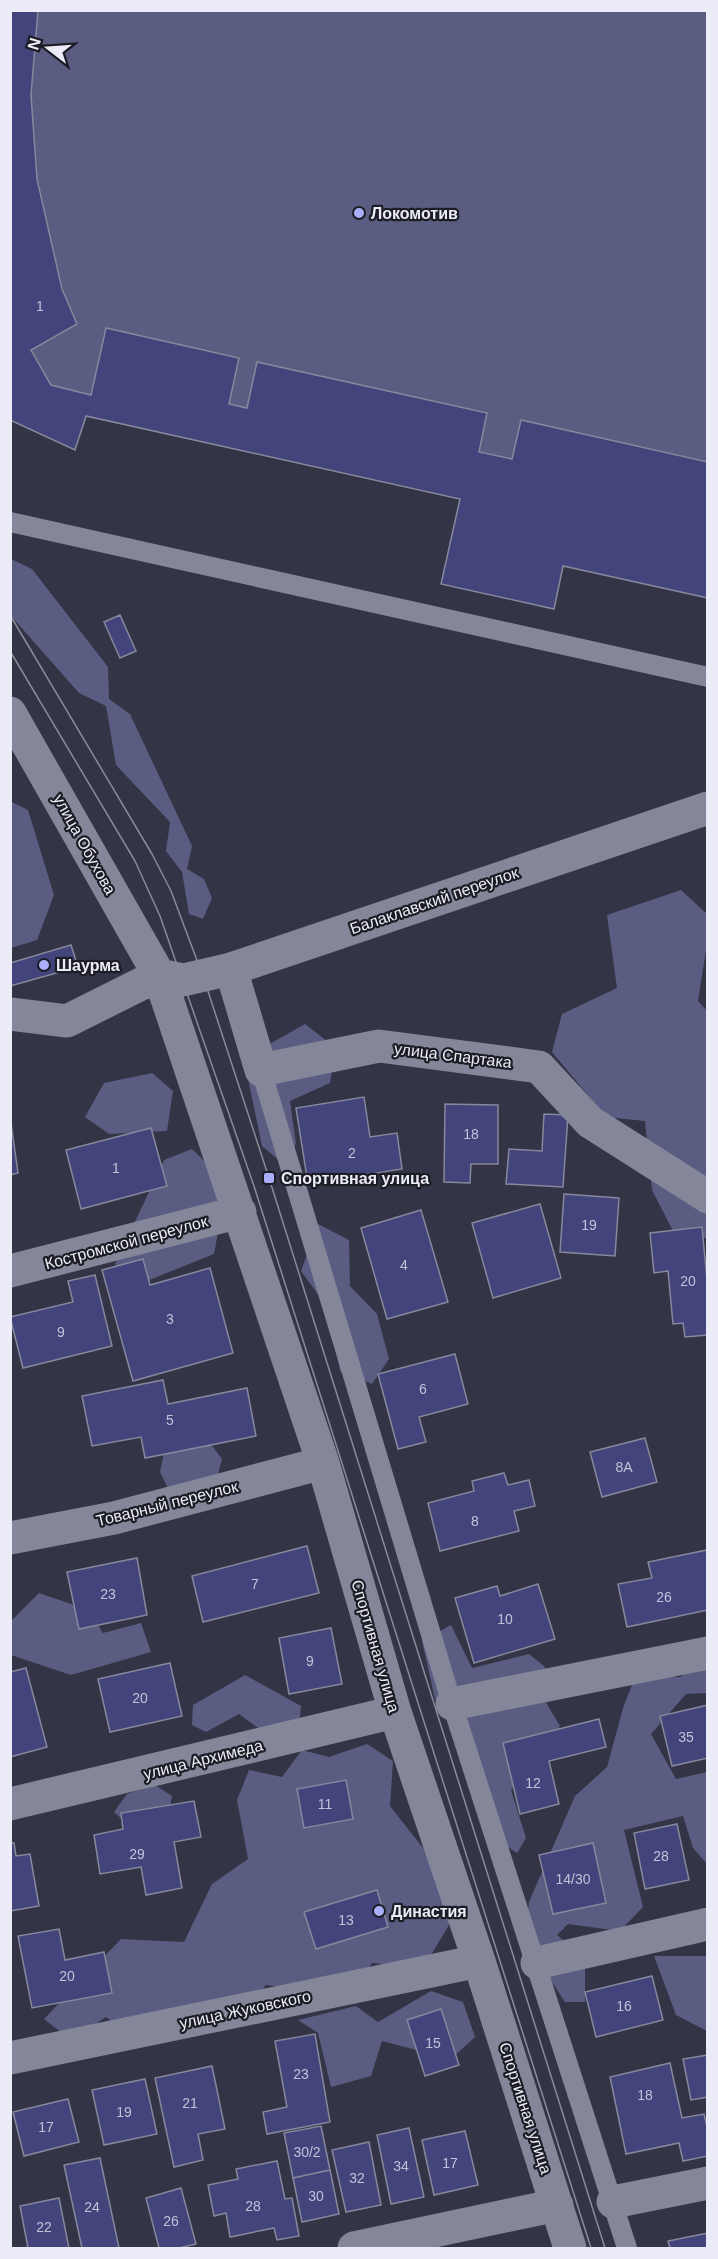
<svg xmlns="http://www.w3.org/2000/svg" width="718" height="2259" font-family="Arial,sans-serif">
	<rect width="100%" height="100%" fill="#333445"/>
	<path fill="#5a5d81" d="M 11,11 L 707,11 L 707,598 L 564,566 L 554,609 L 441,584 L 460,499 L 87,417 L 75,450 L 11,420 Z
		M 11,559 L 32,569 L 108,667 L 109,699 L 130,714 L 192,846 L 187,869 L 204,879 L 212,898 L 203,919 L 189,914 L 182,872 L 166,851 L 170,822 L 116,765 L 106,706 L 79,693 L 11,616 Z
		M 10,801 L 28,810 L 54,895 L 37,940 L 11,948 Z
		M 681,890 L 707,914 L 707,944 L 698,1001 L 708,1012 L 707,1238 L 677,1239 L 652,1190 L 645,1121 L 606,1117 L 552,1052 L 562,1014 L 617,988 L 607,915 Z
		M 305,1024 L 336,1048 L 330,1083 L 290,1101 L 296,1144 L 281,1162 L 262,1146 L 247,1074 L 266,1046 Z
		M 152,1073 L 173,1091 L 167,1131 L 109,1134 L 85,1117 L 104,1083 Z
		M 192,1149 L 227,1183 L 214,1254 L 137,1285 L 115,1264 L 164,1160 Z
		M 318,1224 L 349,1240 L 350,1286 L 377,1314 L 389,1359 L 372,1384 L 340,1371 L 330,1311 L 301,1271 Z
		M 203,1434 L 222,1459 L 212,1497 L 176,1504 L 160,1472 L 166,1444 Z
		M 39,1593 L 89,1610 L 103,1633 L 141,1623 L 151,1652 L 71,1675 L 11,1655 L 11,1621 Z
		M 451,1625 L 472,1668 L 529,1654 L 545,1667 L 539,1691 L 560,1726 L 511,1790 L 526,1838 L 517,1853 L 499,1841 L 468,1723 L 435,1699 L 422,1641 Z
		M 698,1667 L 707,1670 L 707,1693 L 686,1694 L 651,1734 L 676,1779 L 707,1772 L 707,1864 L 693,1848 L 683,1816 L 624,1830 L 643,1907 L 620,1931 L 568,1924 L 557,1935 L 585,1958 L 585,2002 L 565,2002 L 525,1941 L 529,1902 L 575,1796 L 607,1767 L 623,1708 L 635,1677 L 680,1677 Z
		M 245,1675 L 301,1706 L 299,1728 L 269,1736 L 239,1714 L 206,1732 L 192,1725 L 193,1705 Z
		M 367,1744 L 393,1761 L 390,1806 L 423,1848 L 455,1915 L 423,1968 L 372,1963 L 358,1984 L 313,1991 L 266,1985 L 252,2003 L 126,2031 L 106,2017 L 71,2040 L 44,2019 L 121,1939 L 184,1942 L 212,1884 L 248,1859 L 237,1800 L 249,1770 L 282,1777 L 302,1750 L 329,1757 Z
		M 155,1785 L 172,1796 L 167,1824 L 133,1829 L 114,1812 L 127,1794 Z
		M 654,1956 L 707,1956 L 707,2031 L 676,2015 Z
		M 431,1991 L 463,2002 L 475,2037 L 451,2059 L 382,2041 L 371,2076 L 331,2087 L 318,2033 L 298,2020 L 356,2006 L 378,2022 Z"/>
	<path fill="#43447b" stroke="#86889b" stroke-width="1.5" d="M 10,10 L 38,10 L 31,95 L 37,179 L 62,289 L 77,324 L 31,350 L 51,385 L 91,395 L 106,328 L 239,358 L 229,404 L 247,408 L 257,362 L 487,413 L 479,452 L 512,459 L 521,420 L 708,462 L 708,598 L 563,566 L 554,609 L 441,584 L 460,499 L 86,416 L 75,450 L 10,420 Z
		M 120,615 L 136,651 L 120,658 L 104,622 Z
		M 71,945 L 78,967 L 10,986 L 10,963 Z
		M 364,1097 L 370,1137 L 397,1133 L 402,1169 L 308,1184 L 296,1108 Z
		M 445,1104 L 498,1105 L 498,1164 L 471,1164 L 470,1183 L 444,1182 Z
		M 544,1114 L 568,1115 L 563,1187 L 506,1184 L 509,1149 L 542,1151 Z
		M 10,1116 L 18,1173 L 10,1175 Z
		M 151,1128 L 167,1186 L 81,1209 L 66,1150 Z
		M 564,1194 L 619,1198 L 615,1256 L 560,1252 Z
		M 540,1204 L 561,1278 L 493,1298 L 472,1223 Z
		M 421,1210 L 448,1302 L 387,1319 L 361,1228 Z
		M 702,1227 L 708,1290 L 708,1335 L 685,1337 L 683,1323 L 673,1324 L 668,1271 L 654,1273 L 650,1233 Z
		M 143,1259 L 150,1285 L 210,1268 L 233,1353 L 133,1381 L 102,1270 Z
		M 95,1275 L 112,1346 L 23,1368 L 10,1317 L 73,1302 L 68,1281 Z
		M 455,1354 L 468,1404 L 419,1417 L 426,1442 L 398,1449 L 378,1374 Z
		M 163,1380 L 168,1404 L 247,1388 L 256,1436 L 145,1458 L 141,1437 L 92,1446 L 82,1396 Z
		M 645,1438 L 657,1482 L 602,1497 L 590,1452 Z
		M 504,1473 L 508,1485 L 529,1480 L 535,1506 L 514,1511 L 519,1531 L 440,1551 L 428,1503 L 474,1491 L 472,1481 Z
		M 307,1546 L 319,1593 L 203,1622 L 192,1576 Z
		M 707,1550 L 708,1610 L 627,1627 L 618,1584 L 652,1578 L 648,1562 Z
		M 137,1558 L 147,1615 L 79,1629 L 67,1572 Z
		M 538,1584 L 555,1639 L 474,1663 L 455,1598 L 497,1586 L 500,1596 Z
		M 331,1628 L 342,1684 L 289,1694 L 279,1638 Z
		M 170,1663 L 182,1716 L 110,1732 L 98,1679 Z
		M 26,1668 L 47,1747 L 10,1757 L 10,1672 Z
		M 708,1705 L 708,1758 L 672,1766 L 660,1716 Z
		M 599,1719 L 606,1747 L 549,1761 L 559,1804 L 520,1814 L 503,1743 Z
		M 346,1780 L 353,1819 L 304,1828 L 297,1789 Z
		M 194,1801 L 201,1837 L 174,1842 L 182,1888 L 146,1895 L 141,1867 L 100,1874 L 94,1835 L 123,1829 L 121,1813 Z
		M 677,1824 L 689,1880 L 645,1889 L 634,1833 Z
		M 10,1843 L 14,1843 L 16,1856 L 30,1854 L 39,1906 L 10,1911 Z
		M 593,1843 L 606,1903 L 553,1914 L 539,1855 Z
		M 377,1890 L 388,1927 L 316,1949 L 304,1912 Z
		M 59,1929 L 65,1960 L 104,1952 L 112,1993 L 32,2008 L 18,1936 Z
		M 652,1976 L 663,2020 L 596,2037 L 585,1992 Z
		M 441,2009 L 459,2065 L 425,2076 L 407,2020 Z
		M 315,2034 L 330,2122 L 267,2134 L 263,2112 L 287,2107 L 275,2041 Z
		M 708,2055 L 708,2097 L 691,2100 L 683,2059 Z
		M 670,2063 L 682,2118 L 704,2114 L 708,2131 L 708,2156 L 683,2161 L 679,2143 L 626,2154 L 610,2077 Z
		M 212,2066 L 225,2129 L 198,2134 L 203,2160 L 174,2167 L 155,2078 Z
		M 145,2079 L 157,2134 L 104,2145 L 92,2090 Z
		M 68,2099 L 79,2142 L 24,2156 L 13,2112 Z
		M 321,2126 L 330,2170 L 293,2178 L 284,2133 Z
		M 409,2128 L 424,2197 L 391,2204 L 377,2135 Z
		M 465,2131 L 478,2185 L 434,2195 L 422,2140 Z
		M 369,2142 L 381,2205 L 346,2212 L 332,2150 Z
		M 100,2158 L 119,2248 L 82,2248 L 64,2165 Z
		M 277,2161 L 285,2199 L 292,2198 L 299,2236 L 277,2240 L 274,2228 L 230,2237 L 226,2213 L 214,2216 L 208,2185 L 238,2179 L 236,2169 Z
		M 330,2170 L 339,2214 L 302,2222 L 293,2178 Z
		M 181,2188 L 196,2244 L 179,2248 L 159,2248 L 146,2198 Z
		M 59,2198 L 69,2248 L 28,2248 L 20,2206 Z
		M 708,2233 L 708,2248 L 670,2248 L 668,2241 Z"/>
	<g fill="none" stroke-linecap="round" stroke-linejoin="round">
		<path stroke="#848699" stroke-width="20" d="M 10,522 L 708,677
			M 261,1070 L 452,1704 L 627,2248"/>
		<path stroke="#848699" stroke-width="33" d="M 231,969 L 261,1070 L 379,1046 L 539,1067 L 590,1122 L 708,1197
			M 10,1014 L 67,1021 L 159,975 L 323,1463 L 395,1712 L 479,1961 L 570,2248
			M 10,1271 L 240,1212
			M 10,1538 L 114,1518 L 323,1463
			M 452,1704 L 708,1653
			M 10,1804 L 395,1712
			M 537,1963 L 708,1924
			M 10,2058 L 479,1961
			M 613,2202 L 708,2183
			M 354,2248 L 557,2205"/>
		<path stroke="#848699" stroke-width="33" d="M 10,713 L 159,975 L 183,980 L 231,969 L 708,808"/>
		<path stroke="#8a8b99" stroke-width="1.5" d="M 10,615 L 152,854 L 171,891 L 204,979 L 269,1178 L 605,2248
			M 10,651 L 135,861 L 160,916 L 254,1186 L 591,2248"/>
	</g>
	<g fill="#abaffb" stroke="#1c1d24" stroke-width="2">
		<circle cx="359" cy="213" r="6"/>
		<circle cx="44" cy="965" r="6"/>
		<rect x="263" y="1172" width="12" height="12" rx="3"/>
		<circle cx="379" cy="1911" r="6"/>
	</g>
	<g text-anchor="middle" stroke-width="4.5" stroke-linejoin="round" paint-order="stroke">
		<g font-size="14" fill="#c1c2d8">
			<text x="40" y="311">1</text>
			<text x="471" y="1139">18</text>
			<text x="352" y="1158">2</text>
			<text x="116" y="1173">1</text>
			<text x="589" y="1230">19</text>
			<text x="404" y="1270">4</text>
			<text x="688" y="1286">20</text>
			<text x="170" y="1324">3</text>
			<text x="61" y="1337">9</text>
			<text x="423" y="1394">6</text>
			<text x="170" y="1425">5</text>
			<text x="624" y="1472">8А</text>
			<text x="475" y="1526">8</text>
			<text x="255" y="1589">7</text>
			<text x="108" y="1599">23</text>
			<text x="664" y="1602">26</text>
			<text x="505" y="1624">10</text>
			<text x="310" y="1666">9</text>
			<text x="140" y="1703">20</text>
			<text x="686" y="1742">35</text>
			<text x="533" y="1788">12</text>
			<text x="325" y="1809">11</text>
			<text x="137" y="1859">29</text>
			<text x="661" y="1861">28</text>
			<text x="573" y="1884">14/30</text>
			<text x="346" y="1925">13</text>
			<text x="67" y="1981">20</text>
			<text x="624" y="2011">16</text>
			<text x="433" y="2048">15</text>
			<text x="301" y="2079">23</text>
			<text x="645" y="2100">18</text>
			<text x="190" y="2108">21</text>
			<text x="124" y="2117">19</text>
			<text x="46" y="2132">17</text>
			<text x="307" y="2157">30/2</text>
			<text x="450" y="2168">17</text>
			<text x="401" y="2171">34</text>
			<text x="357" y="2183">32</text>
			<text x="316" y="2201">30</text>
			<text x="253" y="2211">28</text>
			<text x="92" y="2212">24</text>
			<text x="171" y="2226">26</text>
			<text x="44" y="2232">22</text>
		</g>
		<g font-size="16" font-weight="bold" fill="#ebecf7" stroke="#1c1d24" text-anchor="start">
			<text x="371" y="219">Локомотив</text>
			<text x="56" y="971">Шаурма</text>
			<text x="281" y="1184">Спортивная улица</text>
			<text x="391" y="1917">Династия</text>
		</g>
		<g font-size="16" fill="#ebecf7" stroke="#1c1d24">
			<text transform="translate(85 844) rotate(61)" y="6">улица Обухова</text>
			<text transform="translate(434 900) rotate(-19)" y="6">Балаклавский переулок</text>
			<text transform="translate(453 1055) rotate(7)" y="6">улица Спартака</text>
			<text transform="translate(126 1242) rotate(-15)" y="6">Костромской переулок</text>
			<text transform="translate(167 1503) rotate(-14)" y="6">Товарный переулок</text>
			<text transform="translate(376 1646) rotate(74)" y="6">Спортивная улица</text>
			<text transform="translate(203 1759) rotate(-14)" y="6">улица Архимеда</text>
			<text transform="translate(245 2009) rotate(-12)" y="6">улица Жуковского</text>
			<text transform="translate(526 2108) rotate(72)" y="6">Спортивная улица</text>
		</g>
	</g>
	<rect width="718" height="2259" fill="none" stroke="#ebecf7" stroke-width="24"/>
	<g transform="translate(48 48) rotate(287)" stroke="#1c1d24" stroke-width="4.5" paint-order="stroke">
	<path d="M0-4.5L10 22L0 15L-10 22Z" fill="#ebecf7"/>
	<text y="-9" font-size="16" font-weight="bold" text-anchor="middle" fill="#ebecf7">N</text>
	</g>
</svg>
